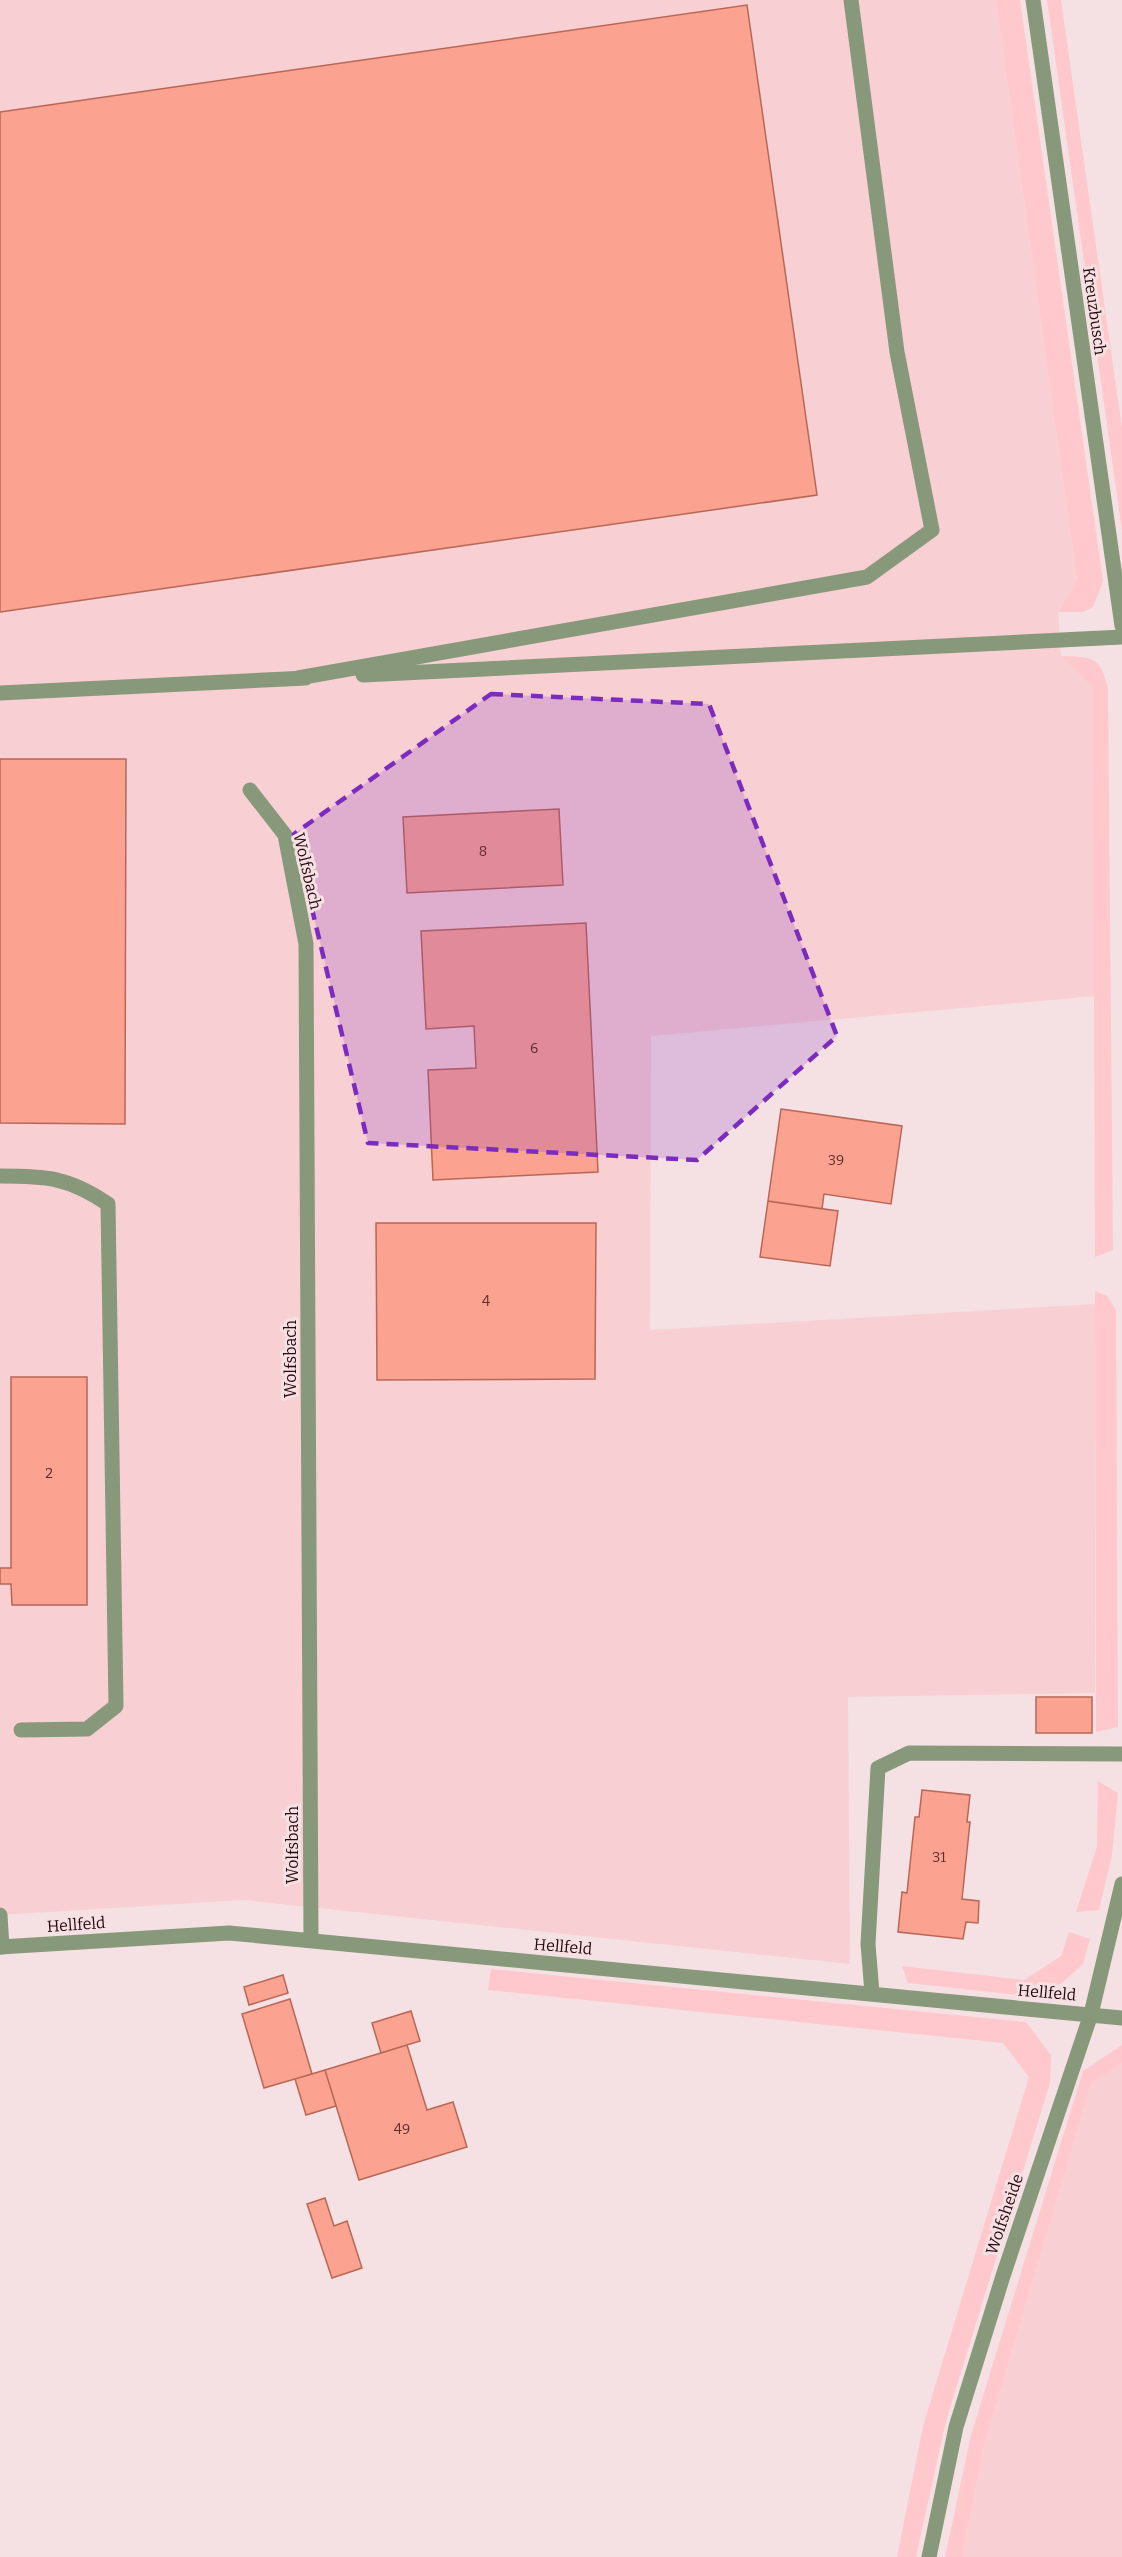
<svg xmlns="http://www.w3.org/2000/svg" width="1122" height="2557" font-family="Bitter,serif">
	<rect width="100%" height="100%" fill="#f5e1e3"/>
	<path fill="#f8cfd3" d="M 0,0 L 996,0 L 1077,580 L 1058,612 L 1061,656 L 1093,686 L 1096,996 L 651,1036 L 650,1330 L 1095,1304 L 1095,1693 L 848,1697 L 850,1964 L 243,1900 L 0,1915 Z
		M 1122,2063 L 1122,2557 L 962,2557 L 985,2442 L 1091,2084 Z"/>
	<path fill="#fec8cd" d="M 996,0 L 1020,0 L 1103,581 L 1093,607 L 1083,612 L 1058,612 L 1077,580 Z
		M 1047,0 L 1061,0 L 1122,428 L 1122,531 Z
		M 1061,656 C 1092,657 1100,656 1108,688 L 1113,1250 L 1095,1257 L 1093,687 Z
		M 1095,1291 L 1107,1296 L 1116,1310 L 1118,1727 L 1096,1732 Z
		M 1098,1781 L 1118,1793 L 1112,1855 L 1099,1910 L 1076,1912 L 1097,1846 Z
		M 1069,1932 L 1090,1939 L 1083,1964 L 1061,1984 L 1026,1996 L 908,1983 L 902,1966 L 1024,1980 L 1061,1956 Z
		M 491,1969 L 1026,2022 L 1051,2055 L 1050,2083 L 946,2421 L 916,2557 L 897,2557 L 923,2426 L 1029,2077 L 1003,2043 L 488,1990 Z
		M 1122,2045 L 1122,2063 L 1091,2084 L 985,2442 L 962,2557 L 945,2557 L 971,2435 L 1083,2071 Z"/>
	<path fill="#fba290" stroke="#b86757" stroke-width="1.5" d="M 747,5 L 817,495 L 0,612 L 0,112 Z
		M 0,759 L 126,759 L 125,1124 L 0,1123 Z
		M 559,809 L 563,885 L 407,893 L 403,817 Z
		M 586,923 L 598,1172 L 433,1180 L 428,1070 L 476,1068 L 474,1026 L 426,1029 L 421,931 Z
		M 781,1109 L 902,1126 L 891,1204 L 824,1194 L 822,1209 L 768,1201 Z
		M 768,1201 L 838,1211 L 830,1266 L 760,1257 Z
		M 376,1223 L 596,1223 L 595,1379 L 377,1380 Z
		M 11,1377 L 87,1377 L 87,1605 L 12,1605 L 11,1584 L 0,1584 L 0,1568 L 11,1568 Z
		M 1036,1697 L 1092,1697 L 1092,1733 L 1036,1733 Z
		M 922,1790 L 970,1795 L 967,1822 L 970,1822 L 962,1899 L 979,1901 L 978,1923 L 966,1922 L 963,1939 L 898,1932 L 902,1892 L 907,1893 L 915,1817 L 919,1817 Z
		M 283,1975 L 288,1993 L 249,2005 L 244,1987 Z
		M 290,1999 L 312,2074 L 264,2088 L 242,2014 Z
		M 411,2011 L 420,2041 L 381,2053 L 372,2023 Z
		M 407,2045 L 427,2110 L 453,2102 L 467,2147 L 359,2180 L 325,2070 Z
		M 325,2070 L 336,2106 L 306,2115 L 295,2079 Z
		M 325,2198 L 334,2226 L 347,2221 L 362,2268 L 332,2278 L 307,2204 Z"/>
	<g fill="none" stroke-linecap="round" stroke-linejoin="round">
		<path stroke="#88997b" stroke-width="15" d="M 363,675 L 1122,637
			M 298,678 L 867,577 L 932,530 L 897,352 L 851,0
			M 0,693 L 306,678
			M 0,1176 C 46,1176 68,1177 108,1204 L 116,1706 L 87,1729 L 21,1730
			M 0,1915 L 2,1947
			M 872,1993 L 868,1944 L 878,1768 L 909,1753 L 1122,1754"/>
		<path stroke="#88997b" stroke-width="15" d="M 1033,0 L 1122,626
			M 250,790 L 285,835 L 306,944 L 311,1941
			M 0,1947 L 229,1933 L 1122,2018
			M 929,2557 L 956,2427 L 1003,2276 L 1091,2014 L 1122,1884"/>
	</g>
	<path fill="#7b2cbf" fill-opacity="0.2" stroke="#7b2cbf" stroke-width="4.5" stroke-dasharray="12 8" stroke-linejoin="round" d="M 491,694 L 709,704 L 837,1036 L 697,1160 L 368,1143 L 294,834 Z"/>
	<g text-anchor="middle" stroke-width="6" stroke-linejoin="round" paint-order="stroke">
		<g font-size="14" fill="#5c2e2e">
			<text x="483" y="856">8</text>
			<text x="534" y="1053">6</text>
			<text x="836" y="1165">39</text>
			<text x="486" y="1306">4</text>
			<text x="49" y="1478">2</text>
			<text x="939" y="1862">31</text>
			<text x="402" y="2134">49</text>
		</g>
		<g font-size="16" fill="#27070d" stroke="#f5e1e3">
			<text transform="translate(1095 311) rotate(82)" y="6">Kreuzbusch</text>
			<text transform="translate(308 871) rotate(77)" y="6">Wolfsbach</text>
			<text transform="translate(290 1359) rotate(-90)" y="6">Wolfsbach</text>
			<text transform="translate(292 1845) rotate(-90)" y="6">Wolfsbach</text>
			<text transform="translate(76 1924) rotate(-4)" y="6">Hellfeld</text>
			<text transform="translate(563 1946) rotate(5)" y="6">Hellfeld</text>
			<text transform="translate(1047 1992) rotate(5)" y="6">Hellfeld</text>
			<text transform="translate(1004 2214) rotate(-71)" y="6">Wolfsheide</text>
		</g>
	</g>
</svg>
